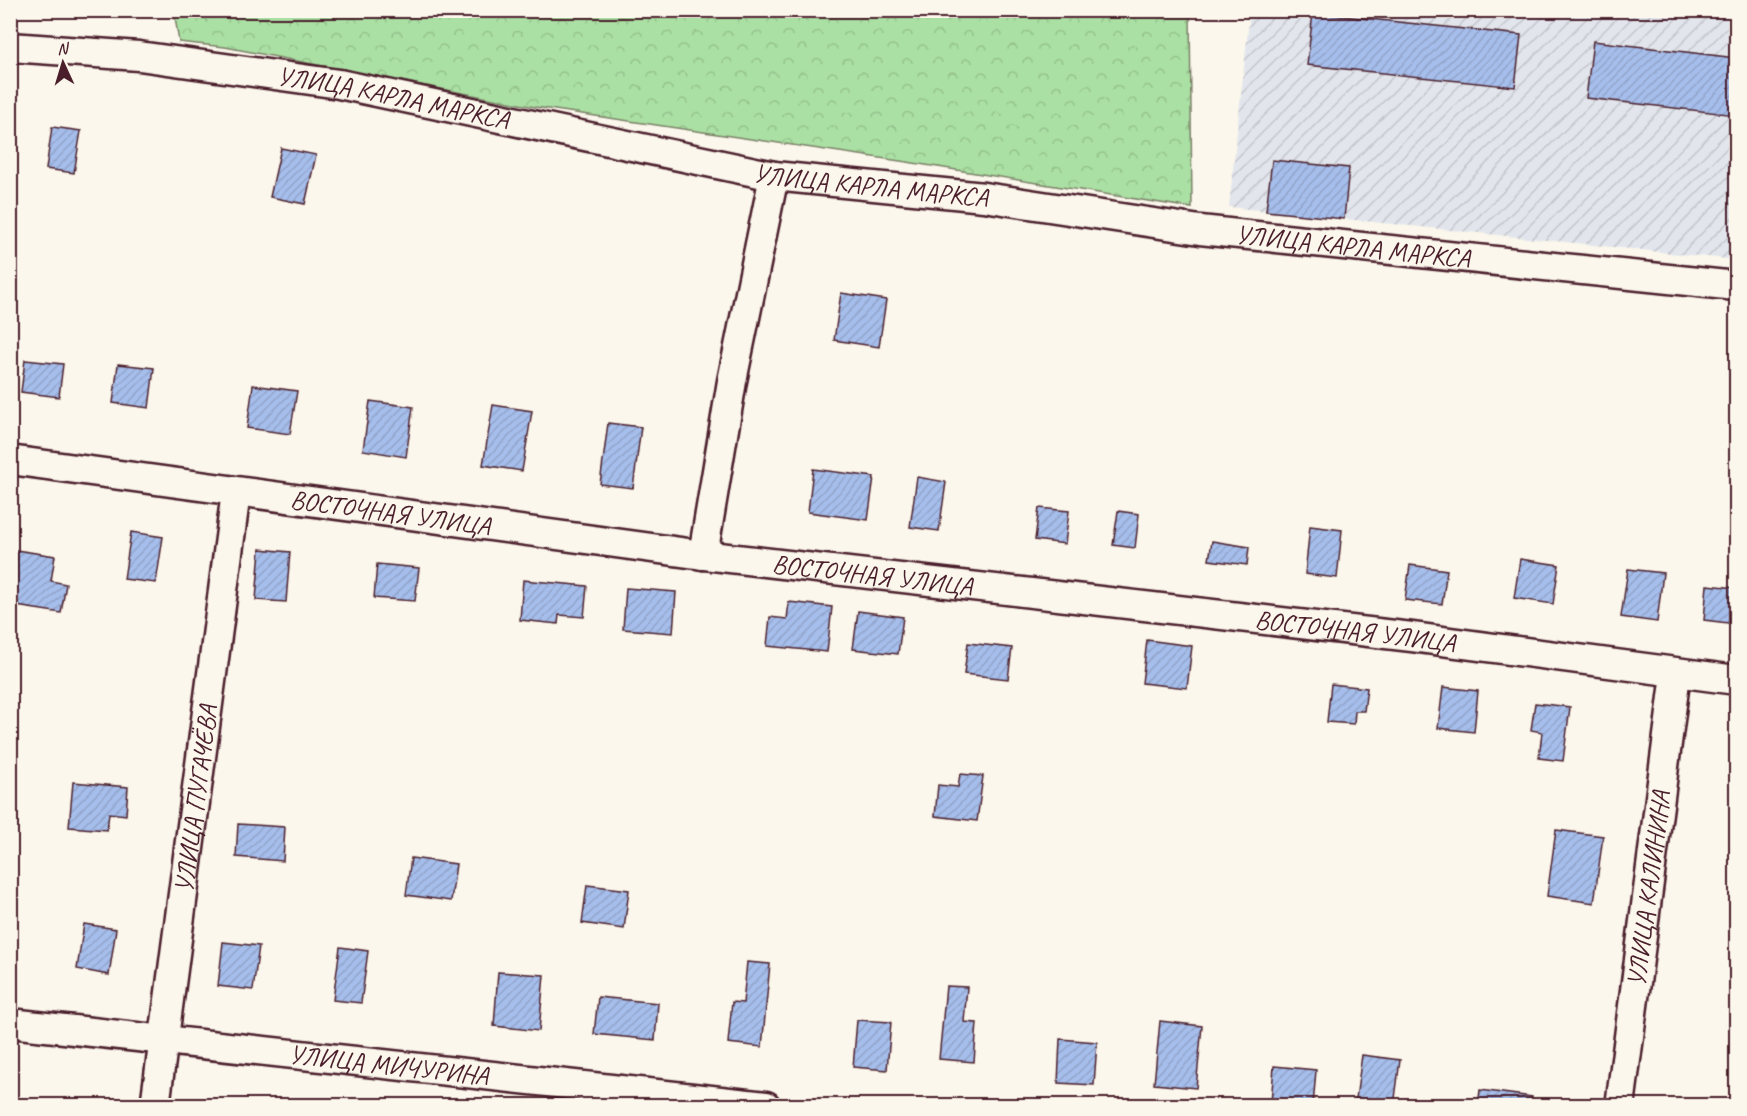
<svg xmlns="http://www.w3.org/2000/svg" width="1747" height="1116" font-family="Caveat,sans-serif">
	<defs>
		<pattern id="industrial-furrows" width="10" height="10" patternUnits="userSpaceOnUse" patternTransform="scale(1.5)"><rect width="10" height="10" fill="#e2e6ec"/><path d="M-1 1l2-2M0 10L10 0M9 11l2-2" fill="none" stroke="#c3c5cb"/></pattern>
		<pattern id="forest-crowns" width="20" height="18" patternUnits="userSpaceOnUse" patternTransform="scale(1.5)"><rect width="20" height="18" fill="#aae0a3"/><path d="M2 6a3 3 0 1 1 6 0M12 15a3 3 0 1 1 6 0" fill="none" stroke="#94c08c"/></pattern>
		<pattern id="building-hatch" width="6" height="6" patternUnits="userSpaceOnUse" patternTransform="scale(1.5)"><rect width="6" height="6" fill="#a6beeb"/><path d="M-1 1l2-2M0 6l6-6M5 7l2-2" fill="none" stroke="#90a3ca"/></pattern>
	</defs>
	<rect width="100%" height="100%" fill="#fbf7ec"/>
	<filter id="ink" filterUnits="userSpaceOnUse"><feTurbulence type="fractalNoise" baseFrequency=".0167" numOctaves="2"/><feDisplacementMap in="SourceGraphic" scale="12" xChannelSelector="R" yChannelSelector="G"/><feConvolveMatrix kernelMatrix="1 2 1 2 8 2 1 2 1" color-interpolation-filters="sRGB"/></filter>
	<g filter="url(#ink)">
		<path fill="url(#industrial-furrows)" d="M 1250,11 L 1736,11 L 1736,260 L 1229,207 Z"/>
		<path fill="url(#forest-crowns)" stroke="#7a8067" stroke-width="1.5" d="M 174,11 L 1190,11 L 1192,208 L 907,162 L 535,107 L 225,47 L 179,42 Z"/>
		<path fill="url(#building-hatch)" stroke="#4a1f2b" stroke-width="1.5" d="M 1313,13 L 1521,35 L 1515,87 L 1307,65 Z
			M 1593,41 L 1736,58 L 1736,115 L 1586,98 Z
			M 52,127 L 81,131 L 74,173 L 46,169 Z
			M 281,148 L 316,155 L 305,204 L 270,197 Z
			M 1272,160 L 1349,168 L 1344,219 L 1266,211 Z
			M 841,293 L 886,300 L 879,347 L 834,340 Z
			M 25,360 L 63,364 L 59,397 L 21,392 Z
			M 118,364 L 154,368 L 149,408 L 113,403 Z
			M 253,385 L 297,391 L 290,434 L 247,428 Z
			M 370,401 L 413,407 L 406,457 L 363,450 Z
			M 493,405 L 532,411 L 522,471 L 483,465 Z
			M 608,423 L 641,427 L 633,488 L 600,484 Z
			M 813,469 L 874,477 L 868,520 L 808,512 Z
			M 917,477 L 946,482 L 939,531 L 910,527 Z
			M 1039,508 L 1069,511 L 1065,544 L 1035,540 Z
			M 1118,511 L 1139,514 L 1135,548 L 1113,545 Z
			M 1310,526 L 1342,530 L 1337,578 L 1305,574 Z
			M 131,532 L 163,537 L 156,583 L 124,579 Z
			M 1212,541 L 1249,547 L 1247,565 L 1209,560 Z
			M 260,549 L 290,552 L 286,602 L 256,600 Z
			M 16,550 L 55,556 L 51,581 L 66,584 L 61,613 L 10,605 L 10,587 Z
			M 1520,559 L 1559,565 L 1553,604 L 1514,598 Z
			M 377,564 L 419,568 L 415,601 L 374,598 Z
			M 1410,565 L 1447,570 L 1442,604 L 1405,600 Z
			M 1628,569 L 1663,573 L 1657,622 L 1621,617 Z
			M 523,580 L 587,586 L 584,617 L 559,615 L 558,624 L 520,620 Z
			M 1707,585 L 1736,588 L 1736,624 L 1704,620 Z
			M 626,588 L 676,592 L 673,633 L 623,629 Z
			M 789,602 L 832,607 L 827,652 L 767,646 L 770,617 L 787,619 Z
			M 858,611 L 903,617 L 898,654 L 853,649 Z
			M 1147,640 L 1192,646 L 1187,688 L 1142,683 Z
			M 968,643 L 1012,648 L 1008,679 L 964,674 Z
			M 1331,684 L 1367,688 L 1364,711 L 1355,711 L 1354,724 L 1327,722 Z
			M 1443,687 L 1478,691 L 1474,732 L 1438,728 Z
			M 1535,703 L 1570,707 L 1563,761 L 1539,758 L 1542,732 L 1531,730 Z
			M 960,774 L 983,776 L 977,821 L 935,816 L 938,785 L 958,787 Z
			M 73,782 L 128,787 L 126,815 L 109,813 L 107,830 L 69,827 Z
			M 238,824 L 285,827 L 283,861 L 236,857 Z
			M 1556,830 L 1603,836 L 1594,903 L 1547,896 Z
			M 411,858 L 456,864 L 451,901 L 406,895 Z
			M 587,885 L 629,890 L 624,929 L 582,923 Z
			M 84,924 L 116,929 L 109,975 L 77,969 Z
			M 223,942 L 259,946 L 253,990 L 218,986 Z
			M 340,947 L 368,951 L 361,1003 L 333,1000 Z
			M 747,962 L 770,964 L 762,1047 L 728,1043 L 732,1002 L 743,1003 Z
			M 498,972 L 544,975 L 539,1031 L 494,1026 Z
			M 946,986 L 967,987 L 964,1022 L 977,1023 L 974,1062 L 939,1059 Z
			M 598,997 L 658,1003 L 655,1040 L 594,1034 Z
			M 857,1020 L 891,1022 L 887,1070 L 853,1067 Z
			M 1160,1021 L 1202,1026 L 1196,1088 L 1154,1084 Z
			M 1060,1039 L 1097,1042 L 1094,1085 L 1058,1083 Z
			M 1362,1055 L 1400,1060 L 1394,1106 L 1355,1106 Z
			M 1274,1066 L 1316,1070 L 1313,1106 L 1271,1103 Z
			M 1480,1090 L 1532,1097 L 1531,1106 L 1478,1106 Z"/>
		<g fill="none" stroke-linecap="round" stroke-linejoin="round">
			<defs>
				<g id="minor">
					<path id="s1" d="M 10,47 L 139,56 L 339,84 L 774,176 L 984,197 L 1200,230 L 1736,286"/>
					<path id="s2" d="M 10,460 L 703,555 L 1412,637 L 1736,680"/>
					<path d="M 703,555 L 732,381 L 774,176"/>
					<path id="s3" d="M 10,1023 L 766,1106"/>
					<path id="s4" d="M 155,1106 L 236,492"/>
					<path id="s5" d="M 1620,1106 L 1676,674"/>
				</g>
			</defs>
			<use href="#minor" stroke="#4a1f2b" stroke-width="33"/>
			<use href="#minor" stroke="#fbf7ec" stroke-width="28"/>
		</g>
	</g>
	<g text-anchor="middle" stroke-width="5" stroke-linejoin="round" paint-order="stroke">
		<g font-size="26" fill="#4a1f2b" stroke="#fbf7ec">
			<text dy="9" stroke="none"><textPath href="#s1" startOffset="387">УЛИЦА КАРЛА МАРКСА</textPath></text>
			<text dy="9" stroke="none"><textPath href="#s1" startOffset="873">УЛИЦА КАРЛА МАРКСА</textPath></text>
			<text dy="9" stroke="none"><textPath href="#s1" startOffset="1359">УЛИЦА КАРЛА МАРКСА</textPath></text>
			<text dy="9" stroke="none"><textPath href="#s2" startOffset="384">ВОСТОЧНАЯ УЛИЦА</textPath></text>
			<text dy="9" stroke="none"><textPath href="#s2" startOffset="870">ВОСТОЧНАЯ УЛИЦА</textPath></text>
			<text dy="9" stroke="none"><textPath href="#s2" startOffset="1356">ВОСТОЧНАЯ УЛИЦА</textPath></text>
			<text dy="9" stroke="none"><textPath href="#s4" startOffset="310">УЛИЦА ПУГАЧЁВА</textPath></text>
			<text dy="9" stroke="none"><textPath href="#s5" startOffset="219">УЛИЦА КАЛИНИНА</textPath></text>
			<text dy="9" stroke="none"><textPath href="#s3" startOffset="381">УЛИЦА МИЧУРИНА</textPath></text>
		</g>
	</g>
	<rect width="1747" height="1116" fill="none" stroke="#fbf7ec" stroke-width="36"/>
	<rect x="18" y="18" width="1711" height="1080" fill="none" stroke="#4a1f2b" stroke-width="2" filter="url(#ink)"/>
	<g transform="translate(63 63) rotate(356)" stroke="#fbf7ec" stroke-width="4.5" paint-order="stroke">
	<path d="M0-4.5L10 22L0 15L-10 22Z" fill="#4a1f2b"/>
	<text y="-9" font-size="16" font-weight="bold" text-anchor="middle" fill="#4a1f2b">N</text>
	</g>
</svg>
